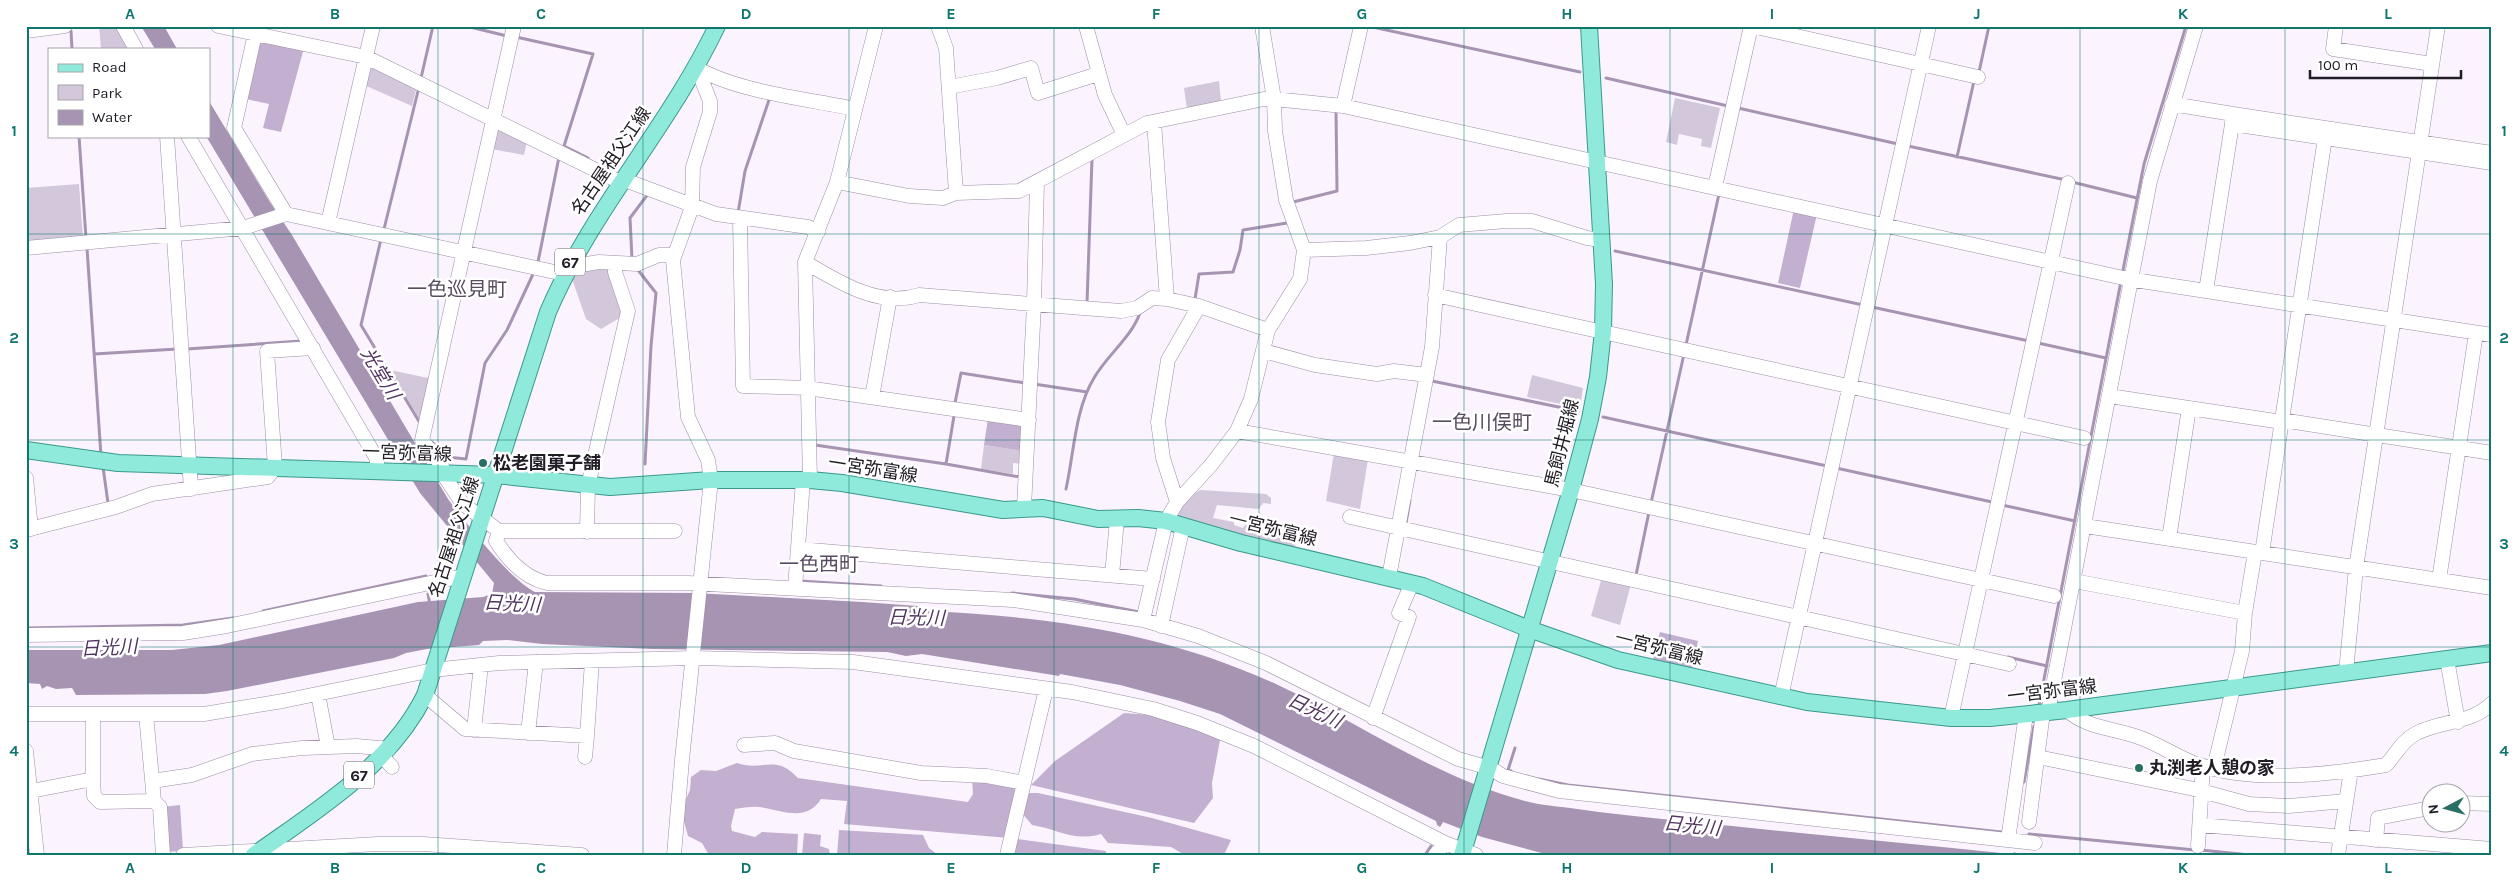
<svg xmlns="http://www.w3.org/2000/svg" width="2518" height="881" font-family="Karla,'Noto Sans JP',sans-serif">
	<rect width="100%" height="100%" fill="#fbf4ff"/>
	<path fill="#d3c7db" d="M 99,26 C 120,26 121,31 131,49 L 101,49 Z
		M 373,65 L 417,86 L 412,106 L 364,85 L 369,67 Z
		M 1219,81 L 1221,102 L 1187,109 L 1184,88 Z
		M 1675,98 L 1720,108 L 1711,148 L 1701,146 L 1702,139 L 1679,134 L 1677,145 L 1666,142 Z
		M 499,128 L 527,141 L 524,155 L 492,149 L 496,129 Z
		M 79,184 L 83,238 L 26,243 L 26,188 Z
		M 598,267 L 609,269 L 623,316 L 601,329 L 586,319 L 571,276 L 572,272 Z
		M 390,370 L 433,379 L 423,425 Z
		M 1532,375 L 1583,388 L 1580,408 L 1527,397 Z
		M 984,445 L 1023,451 L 1022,464 L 1013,463 L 1013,474 L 981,469 Z
		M 1334,453 L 1368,459 L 1360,509 L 1326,501 Z
		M 1200,490 L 1266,494 L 1271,498 L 1271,504 L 1263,503 L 1259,509 L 1217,505 L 1213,518 L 1234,522 L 1234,525 L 1243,528 L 1247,523 L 1261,525 L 1300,536 L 1294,548 L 1268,543 L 1176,518 L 1181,503 Z
		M 1602,577 L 1631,584 L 1620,625 L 1591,616 Z"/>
	<path fill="#c3afcf" d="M 258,41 L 304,48 L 281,132 L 263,128 L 269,104 L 246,99 Z
		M 1794,209 L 1817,214 L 1800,288 L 1778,283 Z
		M 988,418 L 1020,423 L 1025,427 L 1023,451 L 984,445 Z
		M 1660,632 L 1698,641 L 1692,669 L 1653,660 Z
		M 1124,713 L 1151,715 L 1219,734 L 1220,740 L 1212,783 L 1213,798 L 1194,823 L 1031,785 L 1055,761 Z
		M 737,763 C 763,772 775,753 798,778 L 968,802 L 973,794 L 972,778 L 1021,785 L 1009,838 L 844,824 L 847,801 L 821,799 C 806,823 782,810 759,807 C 751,806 743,808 735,809 L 731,826 L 732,831 L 755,837 L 762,832 L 798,834 L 797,855 L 709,855 L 702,843 L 688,836 L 681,811 L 690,790 L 691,777 L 701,770 L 716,771 Z
		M 1028,793 L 1038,793 L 1152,818 L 1231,840 L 1224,855 L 1185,855 L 1171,847 L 1108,843 L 1101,834 C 1073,842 1058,829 1032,825 L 1022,813 Z
		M 180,805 L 183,851 L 165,852 L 162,807 Z
		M 839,830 L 923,835 L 929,848 L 938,855 L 837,855 Z
		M 804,833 L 821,835 L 820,846 L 829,849 L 830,855 L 802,855 Z
		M 1017,839 L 1106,851 L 1106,855 L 1012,855 Z"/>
	<path fill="#a794b2" d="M 141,26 L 164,26 L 177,49 L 155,49 Z
		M 209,101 L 269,201 L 292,235 L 448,499 C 465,522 511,581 535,592 L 695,593 L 862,602 L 918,606 L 930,611 C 1051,617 1168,633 1280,686 C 1361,724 1437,778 1525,801 C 1539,805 1555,806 1570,808 C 1611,814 1652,818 1693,822 C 1799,833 1903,843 2011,854 L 2015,852 L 2017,855 L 1549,855 L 1482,837 L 1443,822 L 1440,827 L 1437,825 L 1436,821 L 1220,714 L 1180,701 L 1120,685 L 1060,674 L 1059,676 L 922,654 L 906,656 L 887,652 L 652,649 L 542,644 L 507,640 L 483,641 L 479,645 L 427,649 L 406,653 L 394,658 L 227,691 L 205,694 L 76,695 L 72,688 L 56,689 L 47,686 L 42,689 L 40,684 L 26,683 L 26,650 L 172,650 L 219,645 L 418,602 L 483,597 L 492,594 L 494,583 L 420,493 L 206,136 L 209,136 Z"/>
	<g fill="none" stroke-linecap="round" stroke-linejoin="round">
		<path stroke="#a794b2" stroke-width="3" d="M 466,26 L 507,36
			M 1368,26 L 1580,72
			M 71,31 L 72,49
			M 516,37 L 593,54 L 564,146 L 588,158
			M 1979,72 L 1989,26
			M 421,78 L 433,26
			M 1606,78 L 1728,106
			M 1738,108 L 1898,144
			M 79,136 L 86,238
			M 1908,146 L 2066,180
			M 1957,157 L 1974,81
			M 2072,182 L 2137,198
			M 1293,202 L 1337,191 L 1336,110
			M 738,213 L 745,171 L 770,97
			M 384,229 L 419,87
			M 381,239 L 361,325 L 420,423
			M 87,248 L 101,456
			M 1615,251 L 1863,305
			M 632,259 L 630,218 L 648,194
			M 538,262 L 559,157
			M 638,270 L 656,293 L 651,346 L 645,464
			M 2122,275 L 2144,164 L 2186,26
			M 1192,299 L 1195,299 L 1199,274 L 1233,272 L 1240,250 L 1243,230 L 1287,223
			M 1087,303 L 1092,159
			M 1872,307 L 2029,341
			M 2038,343 L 2106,358
			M 1686,345 L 1719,194
			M 187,349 L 301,341
			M 94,354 L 177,349
			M 1432,381 L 1578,411
			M 1034,384 L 1087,392
			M 955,403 L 961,373 L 1025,383
			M 1603,417 L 1827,466
			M 432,442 L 447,457 L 466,459 L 485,363 L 507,330 L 534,272
			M 815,442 L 815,445 L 946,464 L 1020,477
			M 946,464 L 954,416
			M 103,467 L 108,503
			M 1836,468 L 1992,502
			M 1066,489 C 1074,453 1075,409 1094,378 C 1107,355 1131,338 1140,313
			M 1651,503 L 1684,354
			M 2002,505 L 2075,521
			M 1408,525 L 1406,523 L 1410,500
			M 1636,575 L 1649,512
			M 800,581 L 881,586
			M 1012,593 L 1074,599 L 1139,612 L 1140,609
			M 428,594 L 430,605
			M 263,611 L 426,576
			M 26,628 L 183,625 L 233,618
			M 2008,657 L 2047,666
			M 2039,705 L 2121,281
			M 1334,718 L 1340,708
			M 1511,771 L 1508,770 L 1515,748
			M 1539,779 L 1568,785 L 2001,832
			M 2024,782 L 2034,726
			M 2029,834 L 2195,850
			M 2201,850 L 2250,855
			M 1425,855 L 1431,846"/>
		<defs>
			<path id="minor" d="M 123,26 L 136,49
				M 218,26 L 366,57 L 620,182
				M 514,26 L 422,440 L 442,466 L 443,474 L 462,503 L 499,531 L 496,541 C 508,560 525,578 547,583 L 688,583 L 1013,600 L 1143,620 L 1198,636 L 1266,663 L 1458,759 L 1490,768 L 1503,776 L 1559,791 L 2035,843
				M 938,26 L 946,48 L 956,193
				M 1086,26 L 1105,95 L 1124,135
				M 1752,26 L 1978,77
				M 2336,26 L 2333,49 L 2432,64
				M 26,31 L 65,26
				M 255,34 L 234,128 L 286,214
				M 697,68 C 738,92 808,99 855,109
				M 949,87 L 997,78 L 1031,68 L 1038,93 L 1098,74
				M 2172,104 L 2233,114
				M 1343,106 L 1361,26
				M 1154,122 L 1167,299
				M 2232,124 L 2233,114 L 2492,153
				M 167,136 L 191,489
				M 188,136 L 377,459 L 377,472
				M 622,179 L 716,214 L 808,227 L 818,232
				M 837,182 L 909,196 L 943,198 L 956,193 L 1019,191 L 1147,123 L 1264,99 L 1274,99 L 1343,106 L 2128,279 L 2492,335
				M 1715,187 L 1751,26
				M 740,218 L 743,386 L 807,388 L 1029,420
				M 328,223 L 373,26
				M 26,248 L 243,228 L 286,214 L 564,274
				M 1304,250 L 1366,248 L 1410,243 L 1440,237 L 1459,225 L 1506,221 L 1532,221 L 1587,238 L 1602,240
				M 805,262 C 838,282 880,308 919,295 L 1121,311 L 1137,308 L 1152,298 L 1167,299 L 1199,306 L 1268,330
				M 568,267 L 599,262 L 637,264 L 659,255 L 674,255
				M 2206,291 L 2232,124 L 2492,163
				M 1435,295 L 2084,438
				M 1264,351 L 1315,365 L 1377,374 L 1394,371 L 1427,375
				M 2109,396 L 2282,422
				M 872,397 L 890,297
				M 2282,420 L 2325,138
				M 1237,431 L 1571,490 L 1981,580 L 2068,183
				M 26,478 L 31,529
				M 810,480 L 805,262 L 837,182 L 876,26
				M 1177,502 L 1163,458 L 1158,422 L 1168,360 L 1199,306
				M 1024,508 L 1034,304 L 1037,182
				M 1350,517 L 2009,664
				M 2085,526 L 2492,588
				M 26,530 L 116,507 L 152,494 L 268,477 L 275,467 L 267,351 L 313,348
				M 499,531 L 675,531
				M 587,532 L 588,486 L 628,311 L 615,272 L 615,264
				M 2169,539 L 2189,408
				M 799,549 L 1153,579
				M 2262,553 L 2282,420 L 2492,453
				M 1112,575 L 1117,520
				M 1389,577 L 1432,347 L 1440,237
				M 2439,580 L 2476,333
				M 2074,581 L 2245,613
				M 795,588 L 803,480
				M 1143,620 L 1166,521 L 1177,502 L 1211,465 L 1237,431 L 1251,399 L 1268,330 L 1300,279 L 1304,250 L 1286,200 L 1275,131 L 1274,99 L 1262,26
				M 1161,626 L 1183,526
				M 26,635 L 183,633 L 227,626 L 463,576
				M 2447,659 L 2458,722
				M 2346,672 L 2356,568 L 2438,26
				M 318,694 L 328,747
				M 425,695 L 465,729 L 587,736 L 592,661
				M 1781,697 L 1929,26
				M 2067,710 C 2087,729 2116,728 2141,738 C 2160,745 2177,757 2196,764 C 2254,783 2326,775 2386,765 C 2396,754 2402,741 2415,734 C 2440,720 2470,725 2492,703
				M 2048,712 L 2150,181 L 2196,26
				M 26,714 L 204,714 L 283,701 L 433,670 L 499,663 L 694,658 L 853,662 L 1072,692 L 1153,709 L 1197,723 L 1254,746 L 1445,843 L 1476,855
				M 146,714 L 154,801 L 160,807 L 163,855
				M 1373,718 L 1409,617 L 1399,613 L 1412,583
				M 1951,718 L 1981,580 L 2054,596
				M 474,730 L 481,665
				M 528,733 L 536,662
				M 744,745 L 775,743 L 794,751 L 921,773 L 987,776 L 1024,783
				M 26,751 L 37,855
				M 382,756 L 392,767
				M 585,757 L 587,736
				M 2038,757 L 2194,789 L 2249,804 L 2289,806 L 2346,801
				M 2214,768 L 2242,651 L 2245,613 L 2255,552
				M 93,779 L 93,714
				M 152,781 L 192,775 L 252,754 L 302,748 L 357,746 L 389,749
				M 26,792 L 93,779 L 94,796 L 100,802 L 154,801
				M 2460,803 L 2492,804
				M 2029,822 L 2043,712
				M 2200,825 L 2492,849
				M 2008,840 L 2026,714
				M 2376,840 L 2378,818 L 2430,808
				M 2198,846 L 2203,766
				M 183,855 L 378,844 L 423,844 L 582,855
				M 674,855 L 682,760 L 711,480 L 708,460 L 688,417 L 673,260 L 692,207 L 693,167 L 710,112 L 710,101 L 697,68
				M 1007,855 L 1046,689
				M 1435,855 L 1445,843
				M 2338,855 L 2351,770"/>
			<path id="major" d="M 26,450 L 118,463 L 495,475 L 610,487 L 711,480 L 810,480 L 842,483 L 1003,510 L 1043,508 L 1098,519 L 1138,518 L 1166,521 L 1241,543 L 1423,586 L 1529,629 L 1618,660 L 1807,702 L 1951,718 L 1990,718 L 2067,710 L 2492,653
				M 254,855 C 317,810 390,766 425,695 L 548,312 C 592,209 669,127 717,26
				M 1462,855 L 1571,490 L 1590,419 L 1598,377 L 1603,331 L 1604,284 L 1589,26"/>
		</defs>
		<use href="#minor" stroke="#9c8ea5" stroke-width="15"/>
		<use href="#major" stroke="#39998c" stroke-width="18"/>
		<use href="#minor" stroke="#fff" stroke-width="14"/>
		<use href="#major" stroke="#90eadb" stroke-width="16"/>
	</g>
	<path fill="none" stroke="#0f766e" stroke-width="1" stroke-opacity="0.55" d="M 233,26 L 233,855M 438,26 L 438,855M 643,26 L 643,855M 849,26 L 849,855M 1054,26 L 1054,855M 1259,26 L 1259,855M 1464,26 L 1464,855M 1670,26 L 1670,855M 1875,26 L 1875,855M 2080,26 L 2080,855M 2285,26 L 2285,855M 26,234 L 2492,234M 26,440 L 2492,440M 26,647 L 2492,647"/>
	<g fill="#2a6f63" stroke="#fff" stroke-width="2">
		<circle cx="483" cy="463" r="5"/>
		<circle cx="2139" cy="768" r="5"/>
	</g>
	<g text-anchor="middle" stroke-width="5" stroke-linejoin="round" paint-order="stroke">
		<g fill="#fff" stroke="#646066" stroke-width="1">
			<rect x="555" y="248.5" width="30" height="27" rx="4"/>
			<rect x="344" y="761.5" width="30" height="27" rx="4"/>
		</g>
		<g font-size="16" font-weight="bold" fill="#211c25">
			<text x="570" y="268">67</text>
			<text x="359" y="781">67</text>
		</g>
		<g font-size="18" fill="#211c25" stroke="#fff">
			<text transform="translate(611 161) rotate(-56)" y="6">名古屋祖父江線</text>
			<text transform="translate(1562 443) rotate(-76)" y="6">馬飼井堀線</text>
			<text transform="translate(407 453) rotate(2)" y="6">一宮弥富線</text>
			<text transform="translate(873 469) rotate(9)" y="6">一宮弥富線</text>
			<text transform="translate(1273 529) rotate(14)" y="6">一宮弥富線</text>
			<text transform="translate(454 537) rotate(-72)" y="6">名古屋祖父江線</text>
			<text transform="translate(1659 648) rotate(14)" y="6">一宮弥富線</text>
			<text transform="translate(2052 691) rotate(-7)" y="6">一宮弥富線</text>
		</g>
		<g font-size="18" font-weight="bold" fill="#211c25" stroke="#fff" text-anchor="start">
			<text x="493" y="469">松老園菓子舗</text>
			<text x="2149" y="774">丸渕老人憩の家</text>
		</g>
		<g font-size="19" font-style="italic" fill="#513561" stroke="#fff">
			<text transform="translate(381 373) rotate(59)" y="7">光堂川</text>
			<text transform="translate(512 603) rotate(3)" y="7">日光川</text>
			<text transform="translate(916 617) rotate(1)" y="7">日光川</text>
			<text transform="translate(109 647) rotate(-3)" y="7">日光川</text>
			<text transform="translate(1315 710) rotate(25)" y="7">日光川</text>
			<text transform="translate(1692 825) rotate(6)" y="7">日光川</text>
		</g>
		<g font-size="20" fill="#594c61" stroke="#fff">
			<text x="457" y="296">一色巡見町</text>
			<text x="1482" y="429">一色川俣町</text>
			<text x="819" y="571">一色西町</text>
		</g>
	</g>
	<rect width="2518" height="881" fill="none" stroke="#ffffff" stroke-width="55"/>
	<rect x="48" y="48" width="162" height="90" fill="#ffffff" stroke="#a6a4a8"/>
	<rect x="58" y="64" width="25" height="8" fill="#90eadb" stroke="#a6a4a8"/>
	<text x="92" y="72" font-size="15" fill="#211c25">Road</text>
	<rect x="58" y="85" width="25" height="15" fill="#d3c7db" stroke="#a6a4a8"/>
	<text x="92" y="98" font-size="15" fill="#211c25">Park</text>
	<rect x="58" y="110" width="25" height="15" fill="#a794b2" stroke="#a6a4a8"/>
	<text x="92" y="122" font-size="15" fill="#211c25">Water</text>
	<g transform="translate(2446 808) rotate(264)"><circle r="24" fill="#ffffff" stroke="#a6a4a8"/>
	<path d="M0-4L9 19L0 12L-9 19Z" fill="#2a6f63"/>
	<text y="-8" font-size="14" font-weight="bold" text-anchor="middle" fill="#211c25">N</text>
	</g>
	<path d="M2310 70v8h151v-8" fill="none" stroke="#211c25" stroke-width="2.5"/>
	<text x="2318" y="70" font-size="15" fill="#211c25" stroke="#ffffff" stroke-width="4" paint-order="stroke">100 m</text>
	<rect x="28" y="28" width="2462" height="826" fill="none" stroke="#0f766e" stroke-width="2"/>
	<g font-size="16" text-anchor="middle" font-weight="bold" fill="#0f766e">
		<text x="130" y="19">A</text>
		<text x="335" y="19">B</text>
		<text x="541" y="19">C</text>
		<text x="746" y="19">D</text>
		<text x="951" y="19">E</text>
		<text x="1156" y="19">F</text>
		<text x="1362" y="19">G</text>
		<text x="1567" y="19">H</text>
		<text x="1772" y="19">I</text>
		<text x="1977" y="19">J</text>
		<text x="2183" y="19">K</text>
		<text x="2388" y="19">L</text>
		<text x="14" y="136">1</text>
		<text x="2504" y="136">1</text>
		<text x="14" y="343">2</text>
		<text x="2504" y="343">2</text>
		<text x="14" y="549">3</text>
		<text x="2504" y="549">3</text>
		<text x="14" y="756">4</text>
		<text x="2504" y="756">4</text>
		<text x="130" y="873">A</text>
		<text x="335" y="873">B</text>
		<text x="541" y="873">C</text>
		<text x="746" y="873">D</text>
		<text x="951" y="873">E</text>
		<text x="1156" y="873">F</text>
		<text x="1362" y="873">G</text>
		<text x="1567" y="873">H</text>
		<text x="1772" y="873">I</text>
		<text x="1977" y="873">J</text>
		<text x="2183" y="873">K</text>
		<text x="2388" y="873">L</text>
	</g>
</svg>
